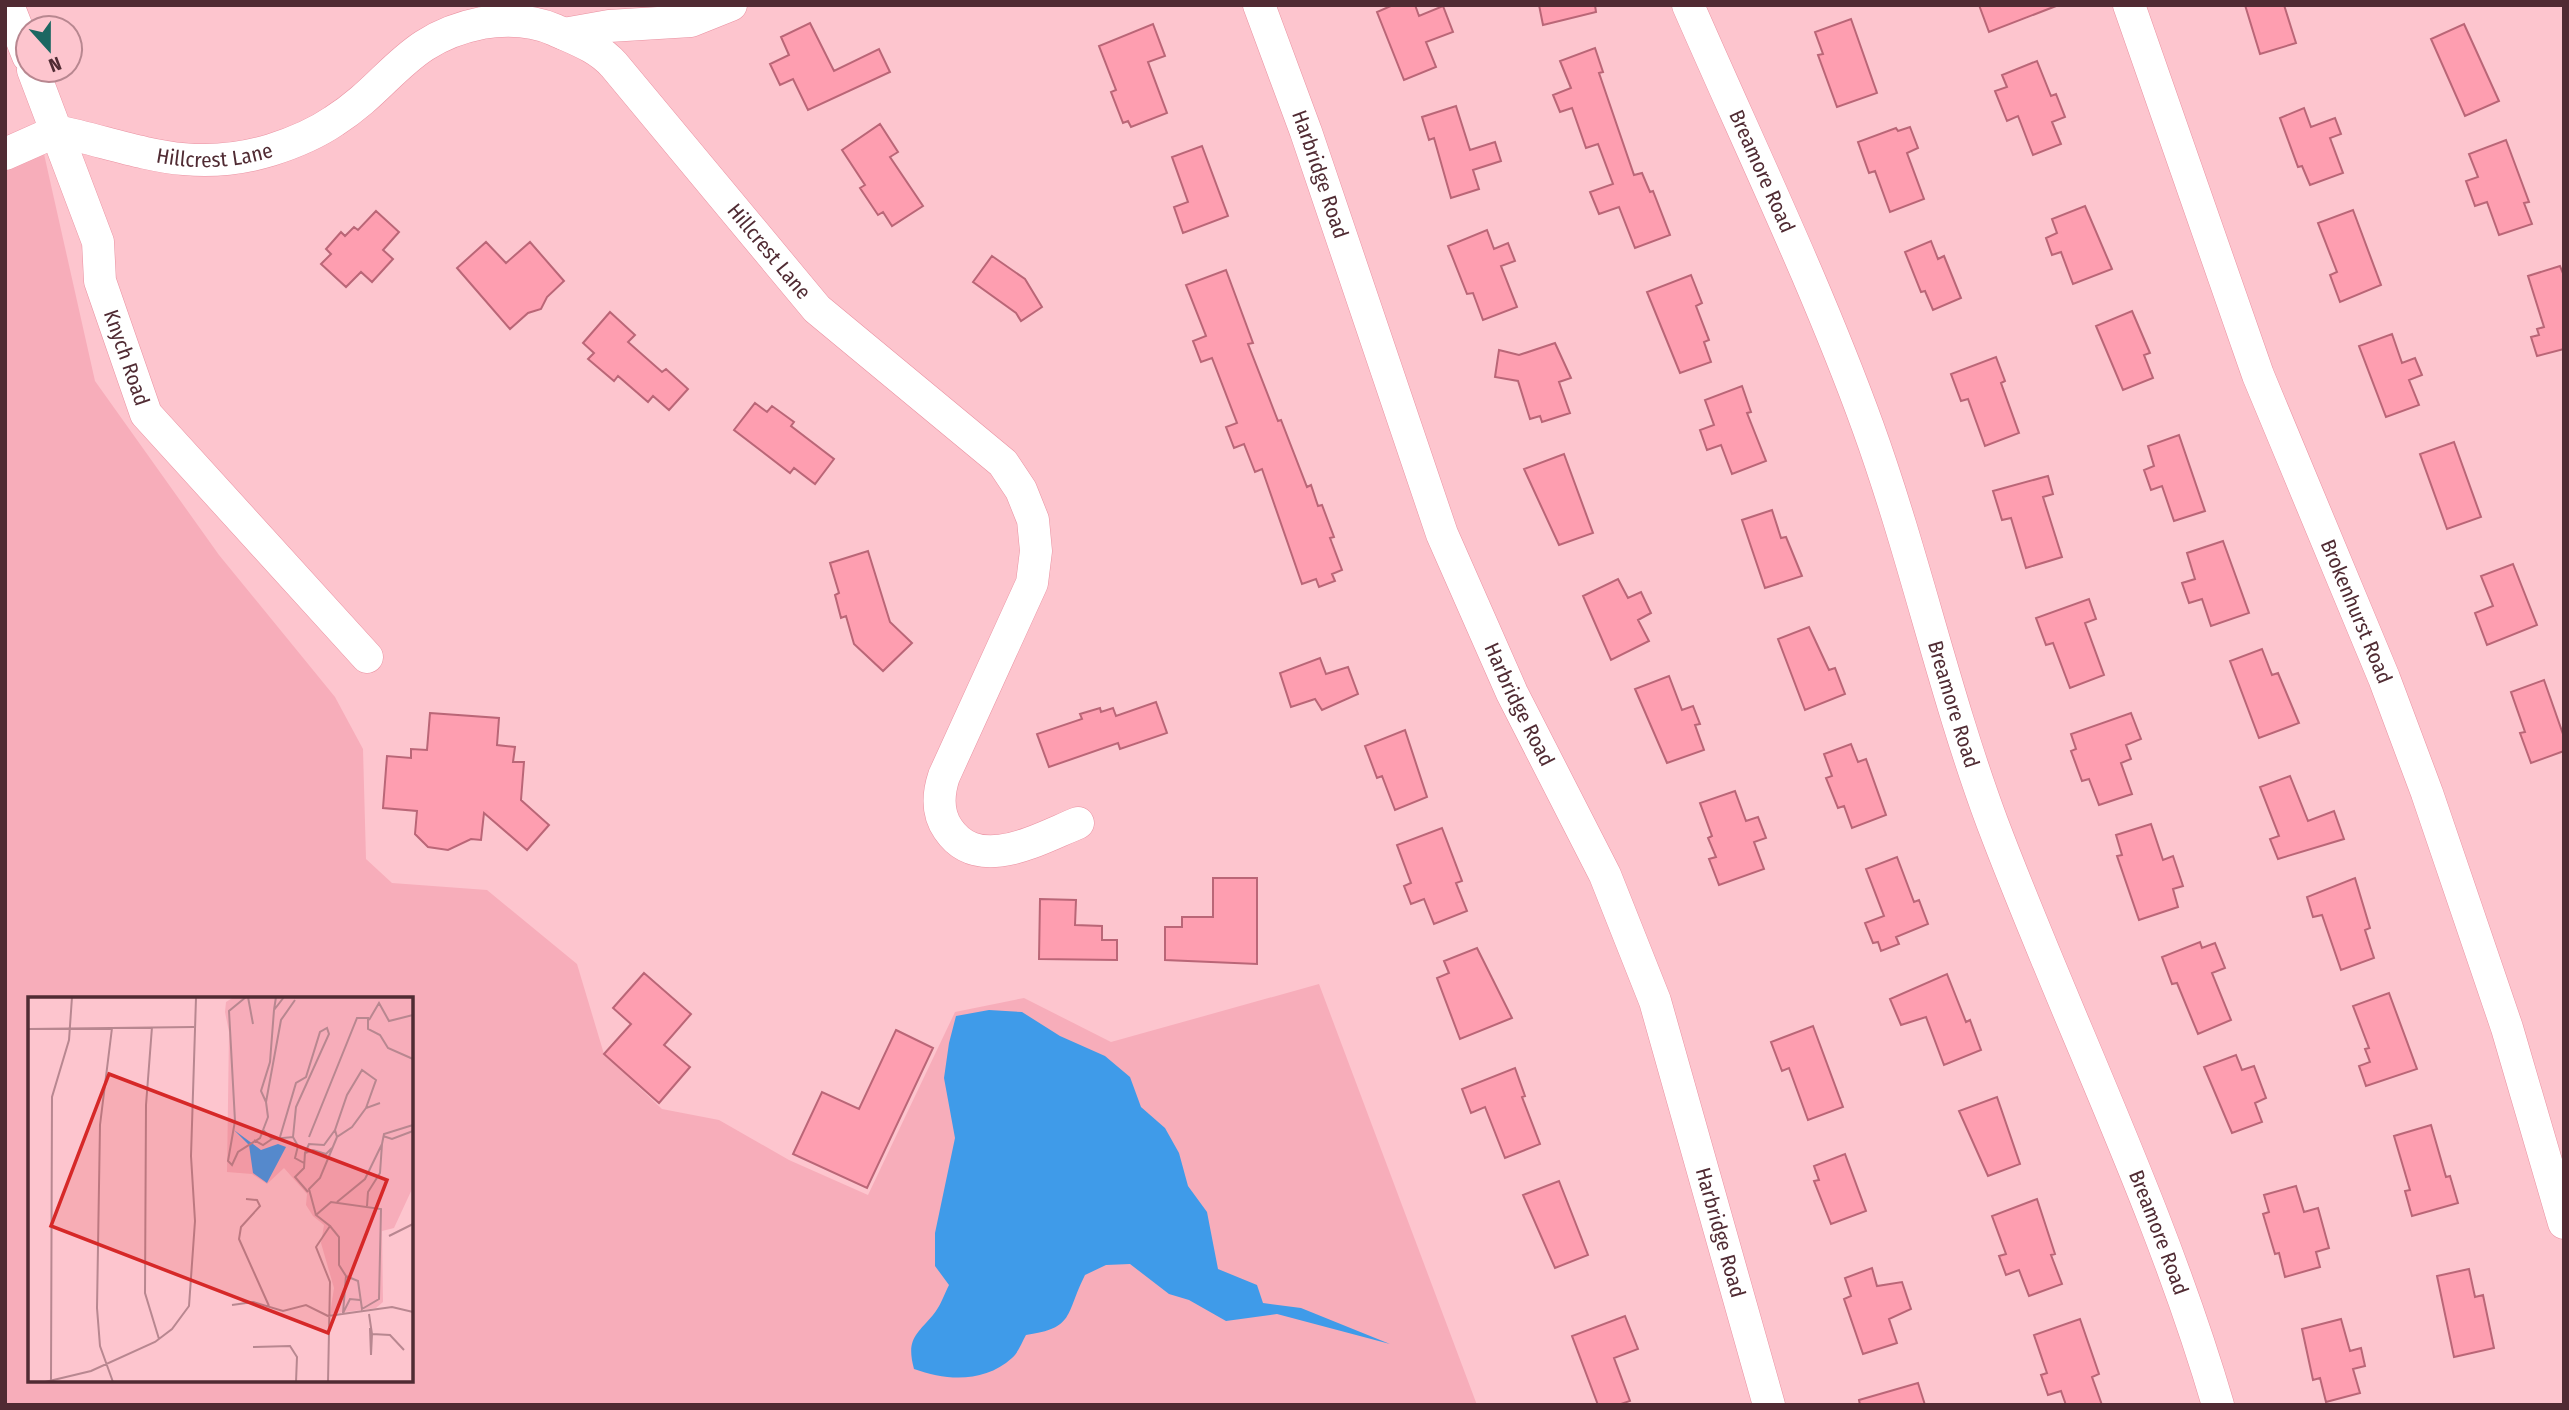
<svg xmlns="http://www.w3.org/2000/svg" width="2569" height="1410" font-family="'Fira Sans Condensed',sans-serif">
	<rect width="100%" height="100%" fill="#fdc5ce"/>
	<path fill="#f7adba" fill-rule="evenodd" d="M 44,154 L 95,381 L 219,555 L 335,697 L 363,749 L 366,859 L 392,883 L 487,890 L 577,964 L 604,1054 L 662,1109 L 719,1120 L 789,1160 L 868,1195 L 955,1012 L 1024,998 L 1111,1042 L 1319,984 L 1477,1405 L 5,1405 L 5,169 ZM 30,999 L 411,999 L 411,1380 L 30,1380 Z"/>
	<path fill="#3f9be9" d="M 989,1010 L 1022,1012 L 1060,1036 L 1105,1056 L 1130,1077 L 1141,1107 L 1165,1128 L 1179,1153 L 1188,1186 L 1207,1212 L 1218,1269 L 1257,1285 L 1263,1303 L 1301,1308 L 1390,1344 L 1277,1314 L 1226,1321 L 1189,1300 L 1169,1294 L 1130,1264 L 1106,1265 L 1085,1275 C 1065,1315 1075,1328 1026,1335 C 1022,1342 1018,1353 1012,1358 C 984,1383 947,1381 914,1369 C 906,1339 916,1335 933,1315 C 940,1307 944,1295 949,1285 L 935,1266 L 935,1233 L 955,1138 L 944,1078 L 949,1043 L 956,1016 Z"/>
	<path fill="#fe9eb0" stroke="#ba6677" stroke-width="2" d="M 1393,5 L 1415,5 L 1419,16 L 1443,6 L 1453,32 L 1426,42 L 1436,67 L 1404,80 L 1377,12 Z
		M 1539,5 L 1595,5 L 1596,12 L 1543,25 Z
		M 1979,5 L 2055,5 L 2056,6 L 1989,32 Z
		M 2245,5 L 2284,5 L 2296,43 L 2260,54 Z
		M 1851,19 L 1877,93 L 1837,107 L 1818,55 L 1823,54 L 1815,32 Z
		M 810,23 L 834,71 L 879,49 L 890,72 L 808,110 L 793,79 L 780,85 L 770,64 L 789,55 L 781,37 Z
		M 1153,24 L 1165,56 L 1148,62 L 1167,113 L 1131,127 L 1128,121 L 1123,123 L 1111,92 L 1116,90 L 1099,46 Z
		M 2464,24 L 2499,101 L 2465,116 L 2431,39 Z
		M 1595,48 L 1603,72 L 1599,73 L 1634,175 L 1642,173 L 1650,192 L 1653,191 L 1670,235 L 1635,248 L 1619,207 L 1599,214 L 1590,192 L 1613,184 L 1598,144 L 1586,148 L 1572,108 L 1560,112 L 1553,95 L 1571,88 L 1560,61 Z
		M 2037,61 L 2051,96 L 2056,94 L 2065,117 L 2052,122 L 2061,144 L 2033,155 L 2018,116 L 2007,121 L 1995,91 L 2007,87 L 2002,75 Z
		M 1456,106 L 1470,150 L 1495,142 L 1501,161 L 1473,170 L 1479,189 L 1451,198 L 1434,138 L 1429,140 L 1422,117 Z
		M 2304,108 L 2311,127 L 2335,118 L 2341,134 L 2330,138 L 2343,173 L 2310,185 L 2302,166 L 2298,167 L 2280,118 Z
		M 880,124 L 898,152 L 890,157 L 923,206 L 892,226 L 883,212 L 878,215 L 860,188 L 865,185 L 842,150 Z
		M 1910,127 L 1918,148 L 1907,153 L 1924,199 L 1890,212 L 1875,171 L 1869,173 L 1858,142 L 1896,128 L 1898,131 Z
		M 2506,140 L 2529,202 L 2524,203 L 2532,224 L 2499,235 L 2487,202 L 2475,206 L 2466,181 L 2478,177 L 2469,154 Z
		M 1202,146 L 1228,216 L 1183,233 L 1174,207 L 1188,202 L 1172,157 Z
		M 2085,206 L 2112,269 L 2073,284 L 2061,252 L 2052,255 L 2046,238 L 2057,233 L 2052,219 Z
		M 2353,210 L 2381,285 L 2340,302 L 2330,275 L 2337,272 L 2318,223 Z
		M 376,211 L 399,232 L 383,250 L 393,259 L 372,282 L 361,272 L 346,287 L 321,264 L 331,254 L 326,249 L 341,232 L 345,236 L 354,227 L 358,230 Z
		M 1487,230 L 1494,249 L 1508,243 L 1515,261 L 1501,266 L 1517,307 L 1483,320 L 1473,293 L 1467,294 L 1448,246 Z
		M 1931,241 L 1938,259 L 1944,256 L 1961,298 L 1933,310 L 1925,291 L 1921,292 L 1905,252 Z
		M 486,242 L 506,263 L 530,242 L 564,281 L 547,297 L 541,309 L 528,313 L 510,329 L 457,268 Z
		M 992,256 L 1025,279 L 1042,307 L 1021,321 L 1016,313 L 973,282 Z
		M 2560,266 L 2564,276 L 2564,349 L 2537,356 L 2531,337 L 2539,335 L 2537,329 L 2544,327 L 2528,276 Z
		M 1226,270 L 1253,343 L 1248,344 L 1278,421 L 1281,420 L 1307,487 L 1311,485 L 1318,506 L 1322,505 L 1334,537 L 1330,538 L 1342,570 L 1332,574 L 1335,581 L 1319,587 L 1316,579 L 1302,584 L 1262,469 L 1255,472 L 1244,444 L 1234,448 L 1226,427 L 1237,423 L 1212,358 L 1201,362 L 1193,341 L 1206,336 L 1186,285 Z
		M 1691,275 L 1702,303 L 1696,306 L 1709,340 L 1704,342 L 1711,362 L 1680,373 L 1647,292 Z
		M 2132,311 L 2150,353 L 2144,355 L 2153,378 L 2123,390 L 2096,326 Z
		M 610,312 L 635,335 L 628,342 L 662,372 L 666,369 L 688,389 L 669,410 L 653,396 L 648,402 L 618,376 L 614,381 L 588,359 L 594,353 L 583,343 Z
		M 2392,334 L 2402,363 L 2415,358 L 2422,375 L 2409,380 L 2419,405 L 2386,417 L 2359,346 Z
		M 1555,343 L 1571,378 L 1559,382 L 1570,413 L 1542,422 L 1540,416 L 1530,419 L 1518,381 L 1495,377 L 1499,350 L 1519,355 Z
		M 1996,357 L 2005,381 L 2001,383 L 2019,433 L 1985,446 L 1968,399 L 1961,401 L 1951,374 Z
		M 1742,386 L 1751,412 L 1747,413 L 1766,461 L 1732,474 L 1721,445 L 1707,450 L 1700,430 L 1714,425 L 1705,400 Z
		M 755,403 L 767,412 L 772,406 L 794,422 L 791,426 L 834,459 L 815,484 L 794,468 L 790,473 L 734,430 Z
		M 2179,435 L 2205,511 L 2174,521 L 2162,486 L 2151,490 L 2144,470 L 2154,466 L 2148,446 Z
		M 2454,442 L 2481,517 L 2447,529 L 2420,454 Z
		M 1564,454 L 1593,533 L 1559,545 L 1524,469 Z
		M 2048,476 L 2053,494 L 2043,497 L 2062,557 L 2026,568 L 2011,518 L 2002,520 L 1993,491 Z
		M 1772,510 L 1781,538 L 1786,537 L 1802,576 L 1765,588 L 1742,520 Z
		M 2223,541 L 2249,613 L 2211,626 L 2202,599 L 2189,603 L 2182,583 L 2195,579 L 2187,553 Z
		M 868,551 L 890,622 L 912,643 L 883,671 L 854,644 L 846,616 L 841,618 L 835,595 L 839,593 L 830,563 Z
		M 2513,564 L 2537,625 L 2487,645 L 2475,613 L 2493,606 L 2481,576 Z
		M 1618,579 L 1628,598 L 1641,592 L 1651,613 L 1638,620 L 1649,641 L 1611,660 L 1583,596 Z
		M 2089,599 L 2096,619 L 2085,623 L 2104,675 L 2070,688 L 2053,643 L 2046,645 L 2036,618 Z
		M 1809,627 L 1829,670 L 1835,668 L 1845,694 L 1805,710 L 1778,639 Z
		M 2262,649 L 2272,675 L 2278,673 L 2299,723 L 2259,738 L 2230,661 Z
		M 1320,658 L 1326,674 L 1348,667 L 1358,694 L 1322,710 L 1315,699 L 1291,707 L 1280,673 Z
		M 1669,676 L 1682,710 L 1693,706 L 1700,724 L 1695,725 L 1704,750 L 1667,763 L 1635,689 Z
		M 2544,680 L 2564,737 L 2564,751 L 2531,763 L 2520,733 L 2525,732 L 2511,692 Z
		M 1156,702 L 1167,733 L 1120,749 L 1118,743 L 1049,767 L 1037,734 L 1082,719 L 1080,714 L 1100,708 L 1101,712 L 1113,708 L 1116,716 Z
		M 430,713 L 499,718 L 497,745 L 515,747 L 513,762 L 524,762 L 521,800 L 549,825 L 527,850 L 484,813 L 481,840 L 471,839 L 448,850 L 428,847 L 415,834 L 417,811 L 383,808 L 387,756 L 411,758 L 411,749 L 427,750 Z
		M 2131,713 L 2141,739 L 2126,745 L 2131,759 L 2121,763 L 2132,794 L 2099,805 L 2089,779 L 2082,781 L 2071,751 L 2076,749 L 2071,734 Z
		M 1405,730 L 1427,797 L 1395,810 L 1382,776 L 1377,778 L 1365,746 Z
		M 1851,744 L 1858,762 L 1866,759 L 1886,815 L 1852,828 L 1844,806 L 1838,808 L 1826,778 L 1832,776 L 1824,754 Z
		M 2290,776 L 2308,821 L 2334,811 L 2344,839 L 2278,859 L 2270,839 L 2279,836 L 2260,787 Z
		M 1735,791 L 1746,821 L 1758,817 L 1766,838 L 1754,842 L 1764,869 L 1719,885 L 1709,859 L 1716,857 L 1708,838 L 1712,836 L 1700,803 Z
		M 2151,824 L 2163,860 L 2173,856 L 2183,886 L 2173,889 L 2178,907 L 2139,920 L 2117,856 L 2122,855 L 2116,835 Z
		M 1442,828 L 1462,881 L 1456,883 L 1467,911 L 1434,924 L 1424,899 L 1411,904 L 1404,886 L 1411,883 L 1397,845 Z
		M 1897,857 L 1914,902 L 1919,900 L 1928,924 L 1896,937 L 1899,944 L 1881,951 L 1878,942 L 1873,943 L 1865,923 L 1884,916 L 1866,869 Z
		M 1213,878 L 1257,878 L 1257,964 L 1165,960 L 1165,927 L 1182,927 L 1182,917 L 1213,917 Z
		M 2355,878 L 2370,928 L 2365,930 L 2374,958 L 2341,970 L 2322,915 L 2313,917 L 2307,897 Z
		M 1040,899 L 1076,900 L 1075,925 L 1102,926 L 1102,940 L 1117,940 L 1117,960 L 1039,959 Z
		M 2200,942 L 2202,948 L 2215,943 L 2225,968 L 2212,973 L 2231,1020 L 2198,1034 L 2177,983 L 2172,984 L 2162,957 Z
		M 1477,948 L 1512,1018 L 1460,1039 L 1437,978 L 1449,973 L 1444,961 Z
		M 644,973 L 691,1014 L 664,1045 L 690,1067 L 659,1103 L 604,1054 L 631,1024 L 613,1008 Z
		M 1947,974 L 1966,1022 L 1970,1020 L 1981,1050 L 1944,1065 L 1926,1017 L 1901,1025 L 1890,999 Z
		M 2389,993 L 2417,1069 L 2366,1086 L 2359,1066 L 2370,1062 L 2365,1049 L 2369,1048 L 2353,1006 Z
		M 1813,1026 L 1843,1107 L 1808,1120 L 1789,1068 L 1782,1071 L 1771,1042 Z
		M 896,1030 L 933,1048 L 867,1188 L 793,1154 L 822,1092 L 859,1109 Z
		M 2236,1055 L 2242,1070 L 2254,1066 L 2266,1098 L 2255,1103 L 2262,1122 L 2232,1133 L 2204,1067 Z
		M 1515,1068 L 1525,1096 L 1522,1097 L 1540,1144 L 1505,1158 L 1485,1107 L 1471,1113 L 1462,1089 Z
		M 1997,1097 L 2020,1164 L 1988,1176 L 1959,1111 Z
		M 2431,1125 L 2446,1177 L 2450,1176 L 2458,1203 L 2412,1216 L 2405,1191 L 2410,1190 L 2394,1136 Z
		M 1845,1154 L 1866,1211 L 1831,1224 L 1814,1181 L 1819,1180 L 1814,1166 Z
		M 1559,1181 L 1588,1255 L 1555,1268 L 1523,1195 Z
		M 2296,1186 L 2304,1212 L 2318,1208 L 2329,1248 L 2316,1252 L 2320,1267 L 2285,1277 L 2279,1253 L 2275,1254 L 2263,1214 L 2269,1212 L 2264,1195 Z
		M 2037,1199 L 2055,1254 L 2051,1255 L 2062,1284 L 2029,1296 L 2019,1270 L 2006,1275 L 1999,1256 L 2006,1254 L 1992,1216 Z
		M 1872,1268 L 1877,1286 L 1902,1282 L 1911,1309 L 1889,1319 L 1897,1343 L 1863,1354 L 1844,1299 L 1851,1296 L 1845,1278 Z
		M 2469,1269 L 2475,1297 L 2483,1295 L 2494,1348 L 2454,1357 L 2437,1276 Z
		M 1625,1316 L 1638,1349 L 1614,1358 L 1630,1401 L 1618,1405 L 1598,1405 L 1572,1336 Z
		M 2080,1319 L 2099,1374 L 2092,1377 L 2102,1405 L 2066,1405 L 2061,1391 L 2048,1395 L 2041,1375 L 2047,1373 L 2034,1335 Z
		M 2341,1319 L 2350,1351 L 2361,1348 L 2365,1366 L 2353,1369 L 2360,1393 L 2326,1402 L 2320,1378 L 2313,1380 L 2302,1329 Z
		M 1918,1383 L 1925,1405 L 1860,1405 L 1859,1400 Z"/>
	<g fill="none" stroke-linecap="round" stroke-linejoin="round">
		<defs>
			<g id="minor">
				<path d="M 8,5 L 28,56"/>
				<path id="s1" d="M 1259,5 L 1306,132 L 1442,534 L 1512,693 L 1605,875 L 1655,1001 L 1769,1405"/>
				<path id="s2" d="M 1688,5 C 1749,145 1816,284 1868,427 C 1915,557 1944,693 1992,822 C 2066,1018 2159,1204 2218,1405"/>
				<path id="s3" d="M 2129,5 L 2258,375 L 2384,678 L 2427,793 L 2507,1028 L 2564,1223"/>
				<path d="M 564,34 L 609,26 L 691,21 L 731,5"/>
				<path id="s4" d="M 33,70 L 98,242 L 100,281 L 146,414 L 367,657"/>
				<path id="s5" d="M 57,131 C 135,148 189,175 271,150 C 293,143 315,134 334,121 C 392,84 405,38 482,23 C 507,19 532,20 555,30 C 577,40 598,47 614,65 L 817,309 L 1003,463 L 1021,490 L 1033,520 L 1036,551 L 1032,583 L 944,776 C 938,794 937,813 948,829 C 979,875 1040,838 1078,823"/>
				<path d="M 5,154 L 57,131"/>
			</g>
		</defs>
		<use href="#minor" stroke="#e991a1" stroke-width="33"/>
		<use href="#minor" stroke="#fff" stroke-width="32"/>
	</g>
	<g text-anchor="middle" stroke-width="5" stroke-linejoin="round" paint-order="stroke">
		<g font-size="21" fill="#502b33" stroke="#fdc5ce">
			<text dy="7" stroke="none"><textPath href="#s5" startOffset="161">Hillcrest Lane</textPath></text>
			<text dy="7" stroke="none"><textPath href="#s2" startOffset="182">Breamore Road</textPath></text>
			<text dy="7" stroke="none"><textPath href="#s1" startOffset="180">Harbridge Road</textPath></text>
			<text dy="7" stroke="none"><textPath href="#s5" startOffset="854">Hillcrest Lane</textPath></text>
			<text dy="7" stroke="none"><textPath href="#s4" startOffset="304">Knych Road</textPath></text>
			<text dy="7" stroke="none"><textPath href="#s3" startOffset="648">Brokenhurst Road</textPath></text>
			<text dy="7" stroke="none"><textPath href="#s1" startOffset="747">Harbridge Road</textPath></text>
			<text dy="7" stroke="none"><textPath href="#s2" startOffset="749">Breamore Road</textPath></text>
			<text dy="7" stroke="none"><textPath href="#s1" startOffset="1314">Harbridge Road</textPath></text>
			<text dy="7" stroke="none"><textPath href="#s2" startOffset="1316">Breamore Road</textPath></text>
		</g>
	</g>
	<g transform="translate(28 997)">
		<rect width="385" height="385" fill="#fdc5ce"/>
		<path d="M 206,0 L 385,0 L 385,190 L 366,231 L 354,234 L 355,305 L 348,311 L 302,317 L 306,291 L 293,246 L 296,228 L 285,219 L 278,208 L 279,197 L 256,171 L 239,187 L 224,177 L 199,175 L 201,35 L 197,15 L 198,5 Z" fill="#f7adba"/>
		<path d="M 206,133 L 233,153 L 250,147 L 258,150 L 239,186 L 225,176 L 221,148 Z" fill="#3f9be9"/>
		<path fill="none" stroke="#b88790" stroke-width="2" d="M 218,0 L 201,14 L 207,124 L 200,164 L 204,168 L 210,155 L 232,141 L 240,120 L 238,105 L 253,23 L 267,3M 220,0 L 225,27M 248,0 L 246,13 L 256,0M 263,0 L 285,0M 341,23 L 351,6 L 361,24 L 385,18M 124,30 L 118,108 L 117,296 L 131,342M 84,31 L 72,128 L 69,311 L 72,349 L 85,385M 0,32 L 166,30M 238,105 L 233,94 L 242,65 L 246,13M 235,133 L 244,142 L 265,140 L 270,149 L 267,161 L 276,166M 355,139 L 364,142 L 385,134M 252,140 L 268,86 L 278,80 L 292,35 L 299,31 L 301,37 L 268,110 L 265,140M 281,140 L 329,21 L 340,21 L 340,32 L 352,38 L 360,51 L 385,62M 309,140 L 307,133 L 319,98 L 334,73 L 348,83 L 338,111M 226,143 L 235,148 L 244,142M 354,147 L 356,137 L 385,128M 277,156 L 281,147 L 296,148 L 307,133M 280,195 L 267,180 L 276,171 L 277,156 L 285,153 L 298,157 L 304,151M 218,202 L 229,203 L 232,209 L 213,230 L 211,242 L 241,309M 309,205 L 337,182 L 354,147 L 352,176 L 340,195 L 339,209M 288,218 L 281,192 L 292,181 L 309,140 L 324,130 L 338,111 L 352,106M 302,229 L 311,240 L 311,268 L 318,279M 361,239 L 385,227M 204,308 L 225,305 L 255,314 L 278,308 L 300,319M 341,317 L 344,337 L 343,358 L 342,331M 300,319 L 364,310 L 385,315M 344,337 L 362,338 L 376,353M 225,350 L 262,349 L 269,360 L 268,385M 23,383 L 24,100 L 41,43 L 44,0M 17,385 L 63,374 L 127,345 L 144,332 L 161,309 L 167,224 L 163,159 L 168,1M 300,385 L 302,285 L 288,250 L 302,229 L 288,218 L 303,205 L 353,212 L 351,302 L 334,312 L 330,284 L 318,279 L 315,316 L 322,302 L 332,303"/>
		<path fill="#d62828" fill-opacity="0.15" stroke="#d62828" stroke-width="3.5" d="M 81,77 L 359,183 L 300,336 L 23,229 Z"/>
		<rect width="385" height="385" fill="none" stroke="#502b33" stroke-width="3.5"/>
	</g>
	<rect width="2569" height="1410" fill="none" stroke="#502b33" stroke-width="14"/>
	<g transform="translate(49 49) rotate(159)"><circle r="33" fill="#fdc5ce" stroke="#b88790" stroke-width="2"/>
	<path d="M0-5L12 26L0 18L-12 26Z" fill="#1c6762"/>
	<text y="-10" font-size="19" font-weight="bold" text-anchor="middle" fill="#502b33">N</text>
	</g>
</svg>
